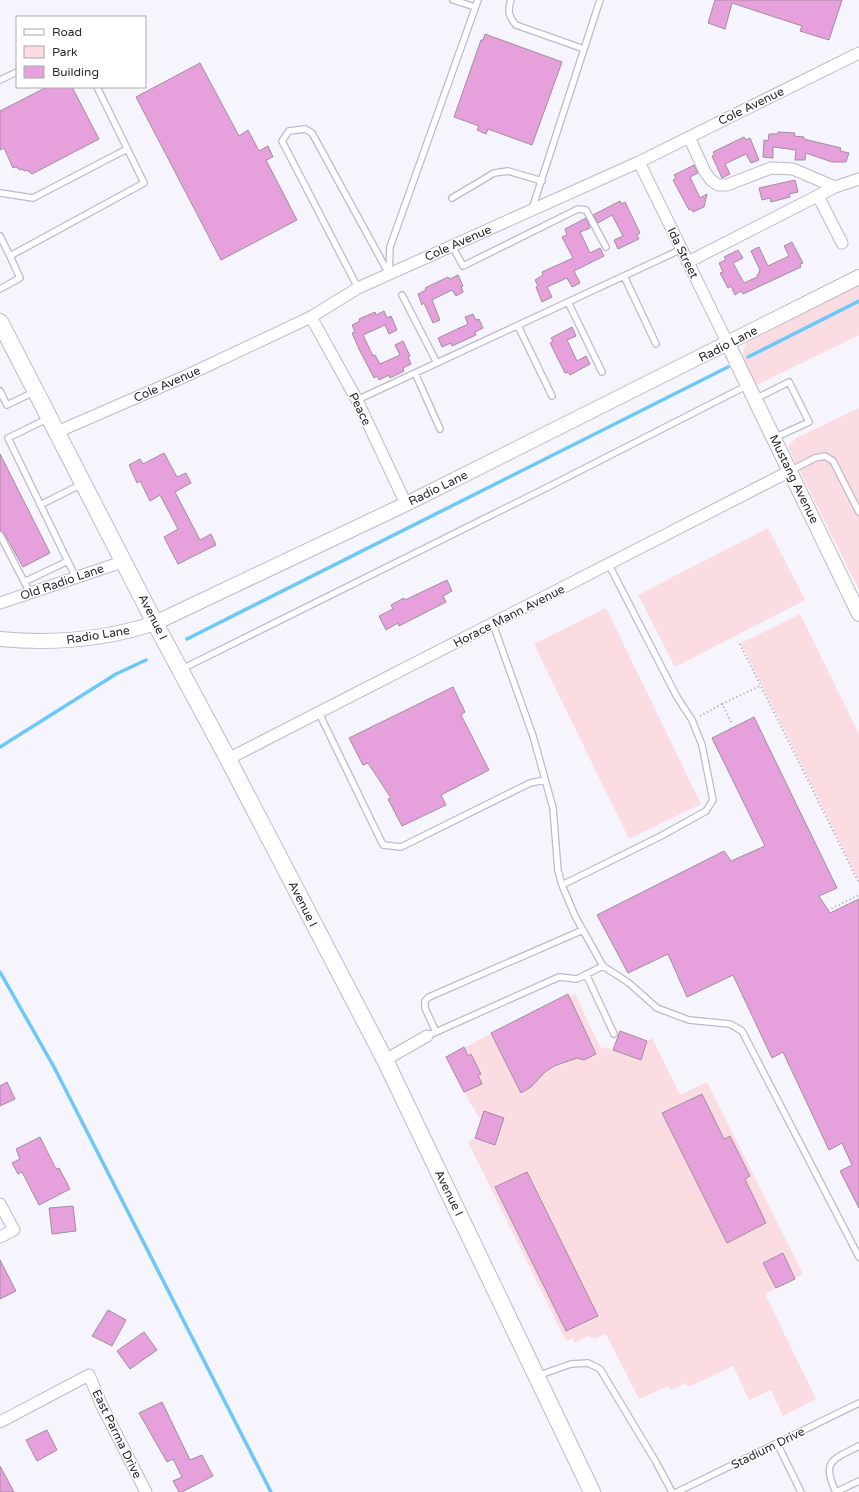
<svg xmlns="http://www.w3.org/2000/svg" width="859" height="1492" font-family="'Varela Round',sans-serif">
	<rect width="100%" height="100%" fill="#f6f4fc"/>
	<path fill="#fadce2" d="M 859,284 L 859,335 L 755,386 C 747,367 736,357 750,338 Z
		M 859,408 L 859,590 L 788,447 L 796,438 Z
		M 768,528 L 805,600 L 675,667 L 638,595 Z
		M 606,608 L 701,804 L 629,839 L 534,644 Z
		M 800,614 L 859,734 L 859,881 L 741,643 Z
		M 568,994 L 570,997 L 575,994 L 601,1049 L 606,1047 L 613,1050 L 620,1031 L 647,1041 L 652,1038 L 680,1095 L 707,1082 L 803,1274 L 765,1294 L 816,1399 L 783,1416 L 771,1390 L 749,1400 L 733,1366 L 689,1387 L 686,1383 L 671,1390 L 669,1386 L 639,1399 L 606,1334 L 595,1339 L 588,1336 L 575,1343 L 573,1338 L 566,1341 L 468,1142 L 475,1138 L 481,1121 L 464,1092 L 446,1057 Z"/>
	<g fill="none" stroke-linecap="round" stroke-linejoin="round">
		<path stroke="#6bc8f8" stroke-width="3.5" d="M 748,357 L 859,301
			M 187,639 L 728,367
			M 0,747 L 116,674 L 146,660
			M 0,972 L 54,1067 L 271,1492"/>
	</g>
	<path fill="#e6a0db" stroke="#a08f9d" d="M 715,0 L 842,0 L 829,40 L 800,31 L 802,26 L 732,3 L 725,29 L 708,23 Z
		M 485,34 L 562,62 L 532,145 L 488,129 L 486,134 L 477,130 L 479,126 L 454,117 L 481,40 L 483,40 Z
		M 200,63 L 239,136 L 248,130 L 259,151 L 268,146 L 273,157 L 266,160 L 297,220 L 221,260 L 136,97 Z
		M 47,87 L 72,87 L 99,139 L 32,174 L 27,170 L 24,171 L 23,169 L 20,170 L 16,167 L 13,168 L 4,148 L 0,150 L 0,111 Z
		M 778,132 L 795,133 L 794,136 L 804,137 L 804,139 L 841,148 L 840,151 L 849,153 L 846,162 L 832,162 L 806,153 L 805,160 L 795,160 L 796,150 L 773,147 L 773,158 L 763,157 L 764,140 L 768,141 L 769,134 L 778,134 Z
		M 744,137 L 746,140 L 750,138 L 759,160 L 751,163 L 746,154 L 725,164 L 730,174 L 722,178 L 712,156 L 715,155 L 713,152 Z
		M 694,165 L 698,173 L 690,177 L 700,198 L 707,194 L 704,207 L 693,212 L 691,209 L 689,210 L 673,180 L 676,178 L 674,175 Z
		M 795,180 L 798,192 L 789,194 L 790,197 L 771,202 L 770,198 L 762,200 L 759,188 Z
		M 620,201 L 621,204 L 625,202 L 640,233 L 637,235 L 639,239 L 618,249 L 614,240 L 623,236 L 612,215 L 598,223 L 593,215 Z
		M 586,218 L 590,228 L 580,232 L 590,253 L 600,248 L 604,256 L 574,271 L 580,283 L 572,287 L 567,278 L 547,287 L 552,297 L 542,302 L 536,287 L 538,286 L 535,280 L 543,275 L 542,272 L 573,258 L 562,237 L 567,235 L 565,229 Z
		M 792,242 L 803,263 L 800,264 L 801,267 L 743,294 L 741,291 L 735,295 L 731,286 L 728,288 L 720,273 L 723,272 L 719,263 L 726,260 L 724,257 L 738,250 L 743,258 L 733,263 L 744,283 L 757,277 L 760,270 L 751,251 L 759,247 L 768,266 L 789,256 L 784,246 Z
		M 458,275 L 463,286 L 461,286 L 463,292 L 456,296 L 452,290 L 432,300 L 440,320 L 433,323 L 424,303 L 422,305 L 418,294 L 426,290 L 425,288 L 448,277 L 450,279 Z
		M 384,311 L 387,318 L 391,316 L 397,330 L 389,334 L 385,325 L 363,335 L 373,356 L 375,355 L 380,364 L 400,355 L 395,345 L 403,341 L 410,356 L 408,357 L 411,364 L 403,368 L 404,371 L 390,378 L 389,375 L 379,380 L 377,376 L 374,378 L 359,349 L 352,333 L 355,332 L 352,325 L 360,321 L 359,319 L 375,312 L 376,315 Z
		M 473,314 L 476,320 L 479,319 L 483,328 L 475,332 L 476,335 L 452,346 L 451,343 L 442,347 L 438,338 L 468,324 L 465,317 Z
		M 572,327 L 576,336 L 567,340 L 577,361 L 586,356 L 590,364 L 570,375 L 568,372 L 565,373 L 550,343 L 553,341 L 551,338 Z
		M 164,453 L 177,477 L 186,473 L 191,483 L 175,492 L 200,540 L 211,534 L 216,545 L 178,564 L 164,537 L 178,529 L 160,495 L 150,501 L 140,481 L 137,483 L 129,465 L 140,459 L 143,464 Z
		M 0,454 L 50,553 L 23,567 L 4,533 L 0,531 Z
		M 447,580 L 452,591 L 443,596 L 446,602 L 399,626 L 398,623 L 386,630 L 379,616 L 393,609 L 391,605 L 404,598 L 405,600 Z
		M 453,687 L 465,712 L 461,715 L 489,770 L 441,795 L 446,805 L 402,826 L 388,799 L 391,798 L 368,763 L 363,765 L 349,738 Z
		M 754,717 L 837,888 L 819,896 L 830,913 L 859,899 L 859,1208 L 840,1171 L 852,1165 L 842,1143 L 829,1150 L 783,1052 L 772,1058 L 733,975 L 687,997 L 668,954 L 628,973 L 597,915 L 724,851 L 731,861 L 765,846 L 712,738 Z
		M 568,994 L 596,1054 L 584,1060 L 577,1058 L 554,1066 L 545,1072 L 531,1087 L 521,1093 L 491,1033 Z
		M 620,1031 L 647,1041 L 641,1060 L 613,1050 Z
		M 464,1047 L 468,1056 L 471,1054 L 481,1074 L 478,1075 L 482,1084 L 464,1092 L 446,1057 Z
		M 7,1082 L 15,1099 L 0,1106 L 0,1086 Z
		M 702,1094 L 724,1139 L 730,1136 L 750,1176 L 745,1179 L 766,1223 L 727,1243 L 662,1113 Z
		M 484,1111 L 504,1118 L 495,1145 L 475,1138 Z
		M 40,1137 L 56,1169 L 59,1168 L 70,1189 L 39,1205 L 22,1172 L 18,1174 L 12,1163 L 20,1159 L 16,1149 Z
		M 527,1172 L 598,1316 L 566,1331 L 495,1187 Z
		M 73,1206 L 76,1231 L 52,1234 L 49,1208 Z
		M 783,1253 L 795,1279 L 776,1288 L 763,1263 Z
		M 0,1260 L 16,1291 L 0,1299 Z
		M 108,1310 L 126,1320 L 112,1346 L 92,1336 Z
		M 144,1332 L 157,1350 L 130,1369 L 117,1351 Z
		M 162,1402 L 190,1460 L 202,1455 L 213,1476 L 182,1492 L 179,1492 L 173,1481 L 182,1477 L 173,1459 L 167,1462 L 139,1413 Z
		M 47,1430 L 57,1450 L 37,1461 L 26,1440 Z
		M 0,1466 L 14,1492 L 0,1492 Z"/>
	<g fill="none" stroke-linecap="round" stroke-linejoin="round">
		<defs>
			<path id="service" d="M 453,0 L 475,7
				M 511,0 C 507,11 509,17 516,25 L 584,49
				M 0,80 L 17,72
				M 0,193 L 33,198 L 127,149
				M 452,198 L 494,173 L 508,171 L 542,181
				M 532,209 L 600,0
				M 0,236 L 10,256 L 144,183 L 97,87
				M 452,246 L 463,266 L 578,209 L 586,210 L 606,247
				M 389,274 L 390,247 L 478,0
				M 624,276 L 656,344
				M 358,288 L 282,141 L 289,131 L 305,129 L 312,133 L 389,274
				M 0,289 L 20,278 L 10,256
				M 402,295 L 437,363
				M 568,302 L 602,372
				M 518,326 L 552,396
				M 415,373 L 440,429
				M 0,391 L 7,405 L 34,392
				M 755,399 L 789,382 L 809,422 L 774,438
				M 357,400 L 682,249
				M 47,419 L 8,438 L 76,578
				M 790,471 L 815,458 L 825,456 L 833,461 L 859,512
				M 40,505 L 82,484
				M 0,535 L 30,593
				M 24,582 L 68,561
				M 493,624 L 533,736 L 553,808 L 558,871 L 562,885 L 575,916 L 603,966 L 629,983 L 657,1008 L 689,1020 L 730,1024 L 742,1031 L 859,1257
				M 180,670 L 550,486 L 748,385
				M 319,713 L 383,845 L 401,847 L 530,783 L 545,780
				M 562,885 L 661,836 L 706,811 L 713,800 L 702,745 L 692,720 L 677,697 L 609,565
				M 586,974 L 614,1034
				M 436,1032 L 425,1008 L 425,1001 L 429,997 L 583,930
				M 427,1036 L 559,977 L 577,979 L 603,966
				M 537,1376 L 571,1364 L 588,1363 L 600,1369 L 656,1462 L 672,1492
				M 777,1443 L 801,1492
				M 677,1492 L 859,1403
				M 836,1492 C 821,1461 832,1460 859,1446
				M 836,1492 L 859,1481"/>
			<path id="minor" d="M 689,137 L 705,172 L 711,180 L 718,185 L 727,185 L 771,168 L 793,169 L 835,187
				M 639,162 L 728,344
				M 818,196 L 842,243
				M 688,262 L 835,187 L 859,179
				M 311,317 L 357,400 L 406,504
				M 57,432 L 188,375 L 311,317 L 358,288 L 639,162 L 859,53
				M 0,603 L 125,561
				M 228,759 L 790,471
				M 385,1060 L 427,1036
				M 0,1204 L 14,1230 L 0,1237
				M 0,1422 L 89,1375 L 102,1406 L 146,1492"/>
			<path id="tertiary" d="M 728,344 L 859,614
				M 0,639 C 53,644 104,640 155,623 L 406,504 L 859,277"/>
			<path id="secondary" d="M 0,322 L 155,623 L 228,759 L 385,1060 L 592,1492"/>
		</defs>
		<use href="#service" stroke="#bfb9ce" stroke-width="8"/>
		<use href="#minor" stroke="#bfb9ce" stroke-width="13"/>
		<use href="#tertiary" stroke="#bfb9ce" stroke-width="16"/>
		<use href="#secondary" stroke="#bfb9ce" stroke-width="18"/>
		<path stroke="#a7a5ac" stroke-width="2" stroke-dasharray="1 3" stroke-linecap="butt" d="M 740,644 L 859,883
			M 700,716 L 722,704
			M 731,722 L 722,704 L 760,686
			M 828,910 L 859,895"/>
		<use href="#service" stroke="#fff" stroke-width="5.5"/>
		<use href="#minor" stroke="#fff" stroke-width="11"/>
		<use href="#tertiary" stroke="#fff" stroke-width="14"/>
		<use href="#secondary" stroke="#fff" stroke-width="16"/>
	</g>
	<g text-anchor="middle" stroke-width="3" stroke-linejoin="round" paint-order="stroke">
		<g font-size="12" fill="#2a282f" stroke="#fff">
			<text transform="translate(751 106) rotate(-26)" y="4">Cole Avenue</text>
			<text transform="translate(458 243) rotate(-24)" y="4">Cole Avenue</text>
			<text transform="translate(683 253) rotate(64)" y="4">Ida Street</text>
			<text transform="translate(728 344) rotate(-27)" y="4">Radio Lane</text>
			<text transform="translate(167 384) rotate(-24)" y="4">Cole Avenue</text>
			<text transform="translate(360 409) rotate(64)" y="4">Peace</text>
			<text transform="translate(794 479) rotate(64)" y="4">Mustang Avenue</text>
			<text transform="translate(438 488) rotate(-26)" y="4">Radio Lane</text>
			<text transform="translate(62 582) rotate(-19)" y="4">Old Radio Lane</text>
			<text transform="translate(509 616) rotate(-27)" y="4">Horace Mann Avenue</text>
			<text transform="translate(153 617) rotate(63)" y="4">Avenue I</text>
			<text transform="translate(98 635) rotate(-9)" y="4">Radio Lane</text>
			<text transform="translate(303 904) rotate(63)" y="4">Avenue I</text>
			<text transform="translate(449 1193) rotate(64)" y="4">Avenue I</text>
			<text transform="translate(117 1434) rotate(64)" y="4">East Parma Drive</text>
			<text transform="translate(768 1448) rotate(-26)" y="4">Stadium Drive</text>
		</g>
	</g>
	<rect x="16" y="16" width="130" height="72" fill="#ffffff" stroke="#aaa9ac"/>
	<rect x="24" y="29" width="20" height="6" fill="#ffffff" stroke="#aaa9ac"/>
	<text x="52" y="36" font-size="12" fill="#2a282f">Road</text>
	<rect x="24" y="46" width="20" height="12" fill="#fadce2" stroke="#aaa9ac"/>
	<text x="52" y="56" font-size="12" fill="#2a282f">Park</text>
	<rect x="24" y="66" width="20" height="12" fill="#e6a0db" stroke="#aaa9ac"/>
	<text x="52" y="76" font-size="12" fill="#2a282f">Building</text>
</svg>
